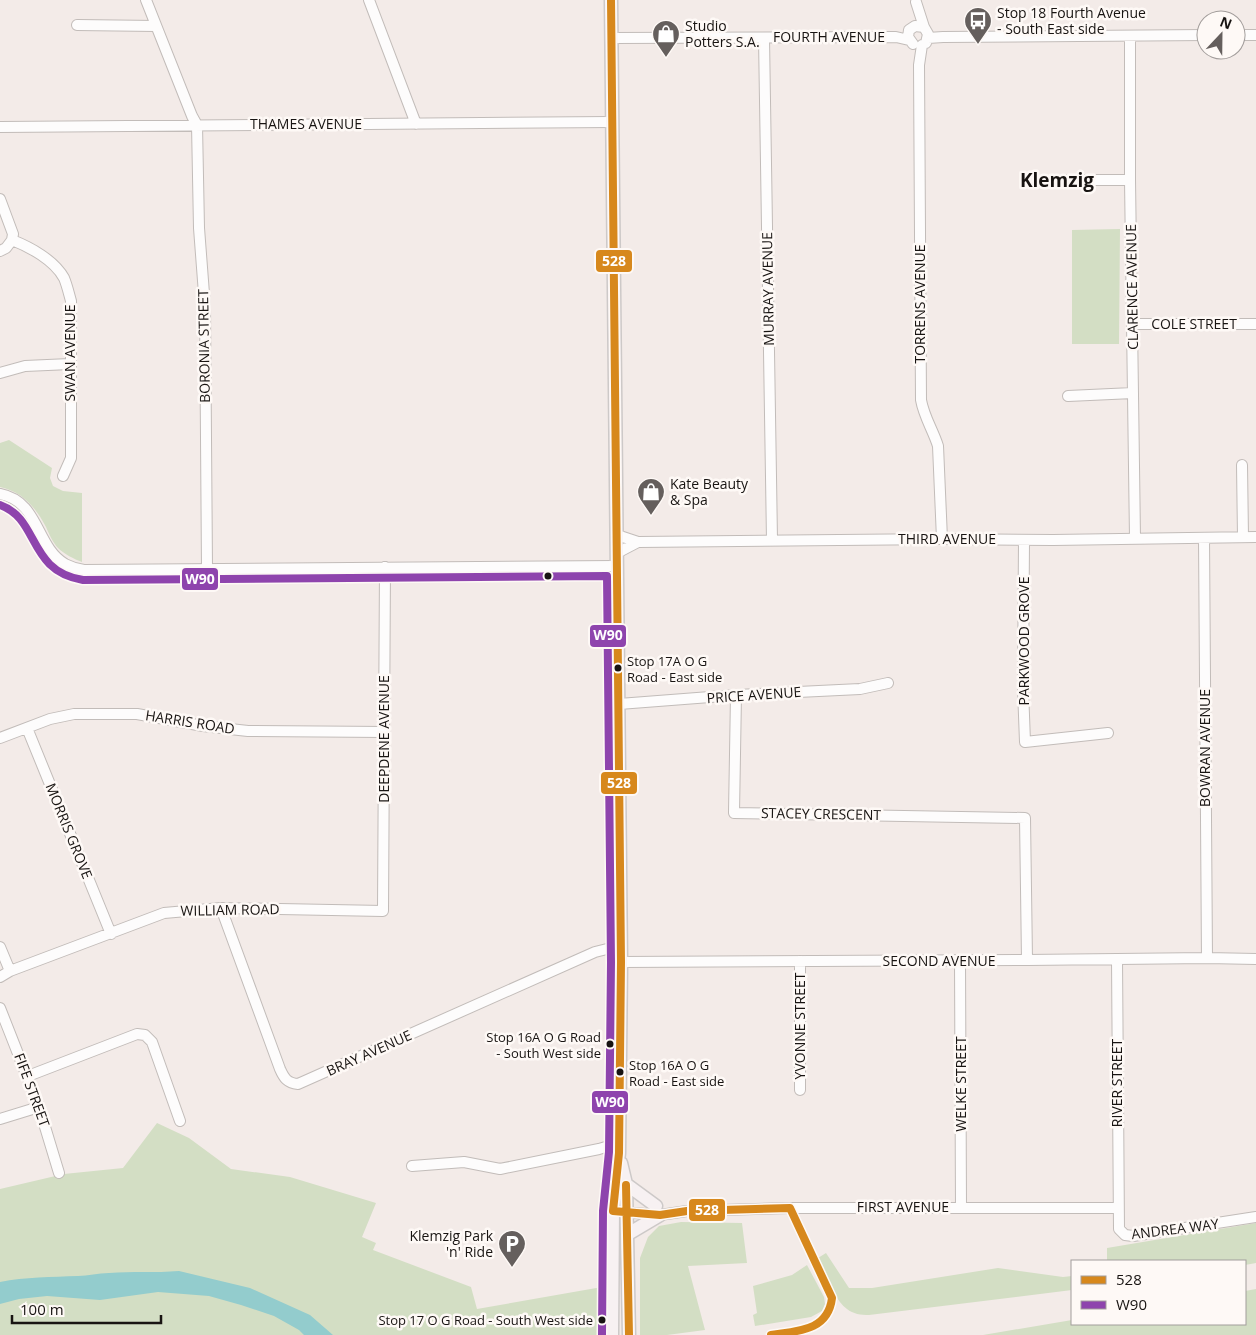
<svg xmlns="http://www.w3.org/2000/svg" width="1256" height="1335" font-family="'Open Sans',sans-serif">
	<rect width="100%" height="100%" fill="#f3ebe8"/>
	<path fill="#d3dec4" d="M 1120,229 L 1119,344 L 1072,344 L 1072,230 Z
		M 9,440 L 52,468 L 50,478 L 53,486 L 63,491 L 82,493 L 82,562 C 74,559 64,554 58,548 C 53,543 49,534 46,527 C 36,508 23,492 0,487 L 0,443 Z
		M 157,1123 L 189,1138 L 231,1169 L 290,1177 L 376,1203 L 362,1237 L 376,1243 L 373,1250 L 471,1287 L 477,1309 L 602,1287 L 600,1335 L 0,1335 L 0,1189 L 64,1174 L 123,1168 Z
		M 681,1222 L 742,1223 L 747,1263 L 688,1266 L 705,1330 L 667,1335 L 640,1335 L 640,1258 L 648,1237 L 659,1226 Z
		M 1256,1223 L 1256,1263 L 1245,1265 L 1245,1261 L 1107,1261 L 1107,1248 Z
		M 826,1253 L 849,1288 L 872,1288 L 998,1268 L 1063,1277 L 1072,1276 L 1072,1290 L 869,1315 C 861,1315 853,1314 847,1309 C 834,1300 825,1272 818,1258 Z
		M 807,1265 L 824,1297 L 825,1304 L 822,1311 L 811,1317 L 755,1326 L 753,1315 L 757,1313 L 753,1286 L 792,1275 Z
		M 1256,1289 L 1256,1335 L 983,1335 L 1072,1320 L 1072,1324 L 1245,1324 L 1245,1291 Z"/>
	<path fill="#93cccd" d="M 179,1271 L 250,1288 L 310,1315 L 333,1335 L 304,1335 L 299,1330 L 274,1316 L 241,1305 L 209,1296 L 158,1292 L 100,1300 L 47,1296 L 19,1299 L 0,1304 L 0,1282 C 25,1277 52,1277 78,1276 C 88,1276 98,1273 109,1273 C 132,1271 155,1273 179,1271 Z"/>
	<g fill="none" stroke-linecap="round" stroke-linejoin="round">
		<defs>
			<path id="minor" d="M 146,0 L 192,116 L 197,125 L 199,228 L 205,307 L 207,568
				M 369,0 L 416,124
				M 916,2 L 924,27 L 928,34 L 926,43
				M 77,25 L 156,26
				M 1236,35 L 1256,35
				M 1130,36 L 1130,180 L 1135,538
				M 612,38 L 896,37 L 909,40
				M 764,38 L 772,540
				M 928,38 L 943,37 L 1206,35
				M 913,44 L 908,37 L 909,30 L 915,26 L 924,27
				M 922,45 L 919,65 L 921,400 C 924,417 933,430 938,446 L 942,539
				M 0,127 L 611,122
				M 1062,180 L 1130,180
				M 0,199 L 13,234 L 12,240 C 30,247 54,260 64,278 C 67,285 69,294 71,301 L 71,458 L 63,476
				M 0,251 L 6,248 L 12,240
				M 1132,324 L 1256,324
				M 0,373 L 25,366 L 70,364
				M 1068,396 L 1133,393
				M 1242,465 L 1243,537
				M 0,494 C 40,502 35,546 65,564 C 71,567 77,569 84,570 L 617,566
				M 617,535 L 638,542 L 942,539 L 1053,540 L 1256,537
				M 1204,538 L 1207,958
				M 1024,540 L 1023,689 L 1025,742 L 1108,733
				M 617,553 L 638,542
				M 736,695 L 734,813 L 1025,818 L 1027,960
				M 619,704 L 736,695 L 860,689 L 888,683
				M 27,728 L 111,934
				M 0,738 L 50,719 L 74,714 L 137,714 L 203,726 L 248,731 L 385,732
				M 221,908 L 280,1069 C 284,1078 287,1083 298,1084 L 595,952 L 607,949 L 621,949
				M 0,947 L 10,971
				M 1117,959 L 1119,1229 L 1125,1235 L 1133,1236 L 1256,1217
				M 960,960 L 961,1207
				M 621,962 L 1027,960 L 1207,958 L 1256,959
				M 0,977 L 10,971 L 164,913 L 221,908 L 383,911 L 385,567
				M 0,1008 L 39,1107 L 59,1173
				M 28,1076 L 137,1034 L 145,1035 L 152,1042 L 180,1121
				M 800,1090 L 800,961
				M 0,1119 L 39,1107
				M 412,1166 L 464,1162 L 500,1169 L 599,1149 L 619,1143
				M 620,1212 L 660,1215 L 687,1211 L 790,1208 L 1118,1208"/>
			<path id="major" d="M 611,0 L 621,962 L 619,1153 L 613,1211 L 612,1335
				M 621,1163 L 626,1184 L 629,1335
				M 626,1184 L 656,1206
				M 628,1234 L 660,1215"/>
		</defs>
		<use href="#minor" stroke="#c2bcb9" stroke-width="12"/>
		<use href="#major" stroke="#cdc9c8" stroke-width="15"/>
		<use href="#minor" stroke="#fdfcfc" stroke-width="10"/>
		<use href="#major" stroke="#f7f1f2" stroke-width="12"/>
		<defs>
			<path id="bus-1" d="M 611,0 L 621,962 L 619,1153 L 613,1211 L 660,1215 L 687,1211 L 790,1208 L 832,1298 C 828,1331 798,1331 771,1335
				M 626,1185 L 629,1335"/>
			<path id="bus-2" d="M 0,505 C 40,519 27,571 83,580 L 607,576 L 611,962 L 609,1152 L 603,1211 L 602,1335"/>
		</defs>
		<use href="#bus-1" stroke="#fef9f6" stroke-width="11"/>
		<use href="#bus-2" stroke="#fef9f6" stroke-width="11"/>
		<use href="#bus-1" stroke="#d7881c" stroke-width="8"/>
		<use href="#bus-2" stroke="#8e44ad" stroke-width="8"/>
	</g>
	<defs>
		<symbol id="bus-pin" viewBox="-11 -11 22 30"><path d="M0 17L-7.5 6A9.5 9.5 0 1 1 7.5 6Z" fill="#655f5d" stroke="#fef9f6"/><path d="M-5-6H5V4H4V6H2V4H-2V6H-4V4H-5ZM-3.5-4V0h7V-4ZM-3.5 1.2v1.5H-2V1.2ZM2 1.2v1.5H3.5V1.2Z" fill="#fff"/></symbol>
		<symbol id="shop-pin" viewBox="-11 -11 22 30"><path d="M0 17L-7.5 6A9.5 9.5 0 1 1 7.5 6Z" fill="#655f5d" stroke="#fef9f6"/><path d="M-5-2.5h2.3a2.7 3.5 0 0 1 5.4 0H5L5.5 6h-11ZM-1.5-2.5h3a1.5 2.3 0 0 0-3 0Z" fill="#fff"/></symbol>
		<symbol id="parking-pin" viewBox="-11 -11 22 30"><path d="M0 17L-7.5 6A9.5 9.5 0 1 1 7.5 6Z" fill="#655f5d" stroke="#fef9f6"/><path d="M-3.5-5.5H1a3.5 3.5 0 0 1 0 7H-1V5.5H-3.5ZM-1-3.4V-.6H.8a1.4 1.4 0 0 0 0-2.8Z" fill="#fff"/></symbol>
	</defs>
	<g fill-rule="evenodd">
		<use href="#bus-pin" x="962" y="5" width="32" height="43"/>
		<use href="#shop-pin" x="650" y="18" width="32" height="43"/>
		<use href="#shop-pin" x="635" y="476" width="32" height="43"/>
		<use href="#parking-pin" x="496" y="1228" width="32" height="43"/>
	</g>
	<g fill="#181412" stroke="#fef9f6" stroke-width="2">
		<circle cx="548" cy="576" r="4.5"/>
		<circle cx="618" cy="668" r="4.5"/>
		<circle cx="610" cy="1044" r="4.5"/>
		<circle cx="620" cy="1072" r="4.5"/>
		<circle cx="602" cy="1320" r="4.5"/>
	</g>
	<g text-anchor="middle" stroke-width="5" stroke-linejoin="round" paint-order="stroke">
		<g font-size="13" fill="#181412" stroke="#fef9f6" text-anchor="start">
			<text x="627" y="666">Stop 17A O G<tspan x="627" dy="16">Road - East side</tspan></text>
			<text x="601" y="1042" text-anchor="end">Stop 16A O G Road<tspan x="601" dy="16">- South West side</tspan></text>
			<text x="629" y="1070">Stop 16A O G<tspan x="629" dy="16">Road - East side</tspan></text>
			<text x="593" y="1325" text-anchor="end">Stop 17 O G Road - South West side</text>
		</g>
		<g font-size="14" fill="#181412" stroke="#fef9f6" text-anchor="start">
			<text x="997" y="18">Stop 18 Fourth Avenue<tspan x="997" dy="16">- South East side</tspan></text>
			<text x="685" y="31">Studio<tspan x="685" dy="16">Potters S.A.</tspan></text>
			<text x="670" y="489">Kate Beauty<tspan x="670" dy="16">&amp; Spa</tspan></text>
			<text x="493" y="1241" text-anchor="end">Klemzig Park<tspan x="493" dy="16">'n' Ride</tspan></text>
		</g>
		<g font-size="14" fill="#181412" stroke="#fef9f6">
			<text x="829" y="42">FOURTH AVENUE</text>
			<text x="306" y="129">THAMES AVENUE</text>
			<text transform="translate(1132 287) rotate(-91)" y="5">CLARENCE AVENUE</text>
			<text transform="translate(768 289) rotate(-91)" y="5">MURRAY AVENUE</text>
			<text transform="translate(920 304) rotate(-90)" y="5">TORRENS AVENUE</text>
			<text x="1194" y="329">COLE STREET</text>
			<text transform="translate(204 346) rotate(-91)" y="5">BORONIA STREET</text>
			<text transform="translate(70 353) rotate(-90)" y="5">SWAN AVENUE</text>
			<text x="947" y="544">THIRD AVENUE</text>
			<text transform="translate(1024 641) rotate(-90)" y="5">PARKWOOD GROVE</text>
			<text transform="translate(754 695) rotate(-4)" y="5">PRICE AVENUE</text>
			<text transform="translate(190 722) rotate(9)" y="5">HARRIS ROAD</text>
			<text transform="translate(384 739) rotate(-90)" y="5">DEEPDENE AVENUE</text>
			<text transform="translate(1205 748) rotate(-90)" y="5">BOWRAN AVENUE</text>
			<text transform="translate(821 814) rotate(1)" y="5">STACEY CRESCENT</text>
			<text transform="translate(69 831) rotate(68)" y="5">MORRIS GROVE</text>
			<text transform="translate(230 910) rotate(-1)" y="5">WILLIAM ROAD</text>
			<text x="939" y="966">SECOND AVENUE</text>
			<text transform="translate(800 1026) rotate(-90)" y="5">YVONNE STREET</text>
			<text transform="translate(369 1053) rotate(-24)" y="5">BRAY AVENUE</text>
			<text transform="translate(1117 1083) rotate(-90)" y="5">RIVER STREET</text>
			<text transform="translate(961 1084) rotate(-90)" y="5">WELKE STREET</text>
			<text transform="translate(32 1090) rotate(70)" y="5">FIFE STREET</text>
			<text x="903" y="1212">FIRST AVENUE</text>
			<text transform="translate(1175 1229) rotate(-7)" y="5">ANDREA WAY</text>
		</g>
		<g font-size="19" font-weight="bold" fill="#181412" stroke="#fef9f6">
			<text x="1057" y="187">Klemzig</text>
		</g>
	</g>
	<g stroke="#fef9f6" stroke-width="2">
		<rect x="595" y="249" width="38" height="24" rx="5" fill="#d7881c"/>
		<rect x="181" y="567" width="38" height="24" rx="5" fill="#8e44ad"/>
		<rect x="589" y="624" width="38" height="24" rx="5" fill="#8e44ad"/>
		<rect x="600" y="771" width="38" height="24" rx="5" fill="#d7881c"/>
		<rect x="591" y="1090" width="38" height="24" rx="5" fill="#8e44ad"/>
		<rect x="688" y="1198" width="38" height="24" rx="5" fill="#d7881c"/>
	</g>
	<g font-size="14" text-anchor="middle" font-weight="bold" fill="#fff">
		<text x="614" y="266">528</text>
		<text x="200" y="584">W90</text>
		<text x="608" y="640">W90</text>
		<text x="619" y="788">528</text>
		<text x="610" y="1107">W90</text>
		<text x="707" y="1215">528</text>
	</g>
	<rect x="1071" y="1260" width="175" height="65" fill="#fef9f6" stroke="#a29d9b"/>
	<rect x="1081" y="1276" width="25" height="8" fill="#d7881c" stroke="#a29d9b"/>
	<text x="1116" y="1285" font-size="15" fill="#181412">528</text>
	<rect x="1081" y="1301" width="25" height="8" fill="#8e44ad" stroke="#a29d9b"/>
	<text x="1116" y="1310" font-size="15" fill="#181412">W90</text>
	<g transform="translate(1221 35) rotate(22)"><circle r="24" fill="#fef9f6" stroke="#a29d9b"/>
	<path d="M0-4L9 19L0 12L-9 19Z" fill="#655f5d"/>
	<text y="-8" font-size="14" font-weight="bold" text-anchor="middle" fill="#181412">N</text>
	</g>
	<path d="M12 1315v8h149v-8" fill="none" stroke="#181412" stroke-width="2.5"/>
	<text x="20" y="1315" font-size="15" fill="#181412" stroke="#fef9f6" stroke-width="4" paint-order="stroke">100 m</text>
</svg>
